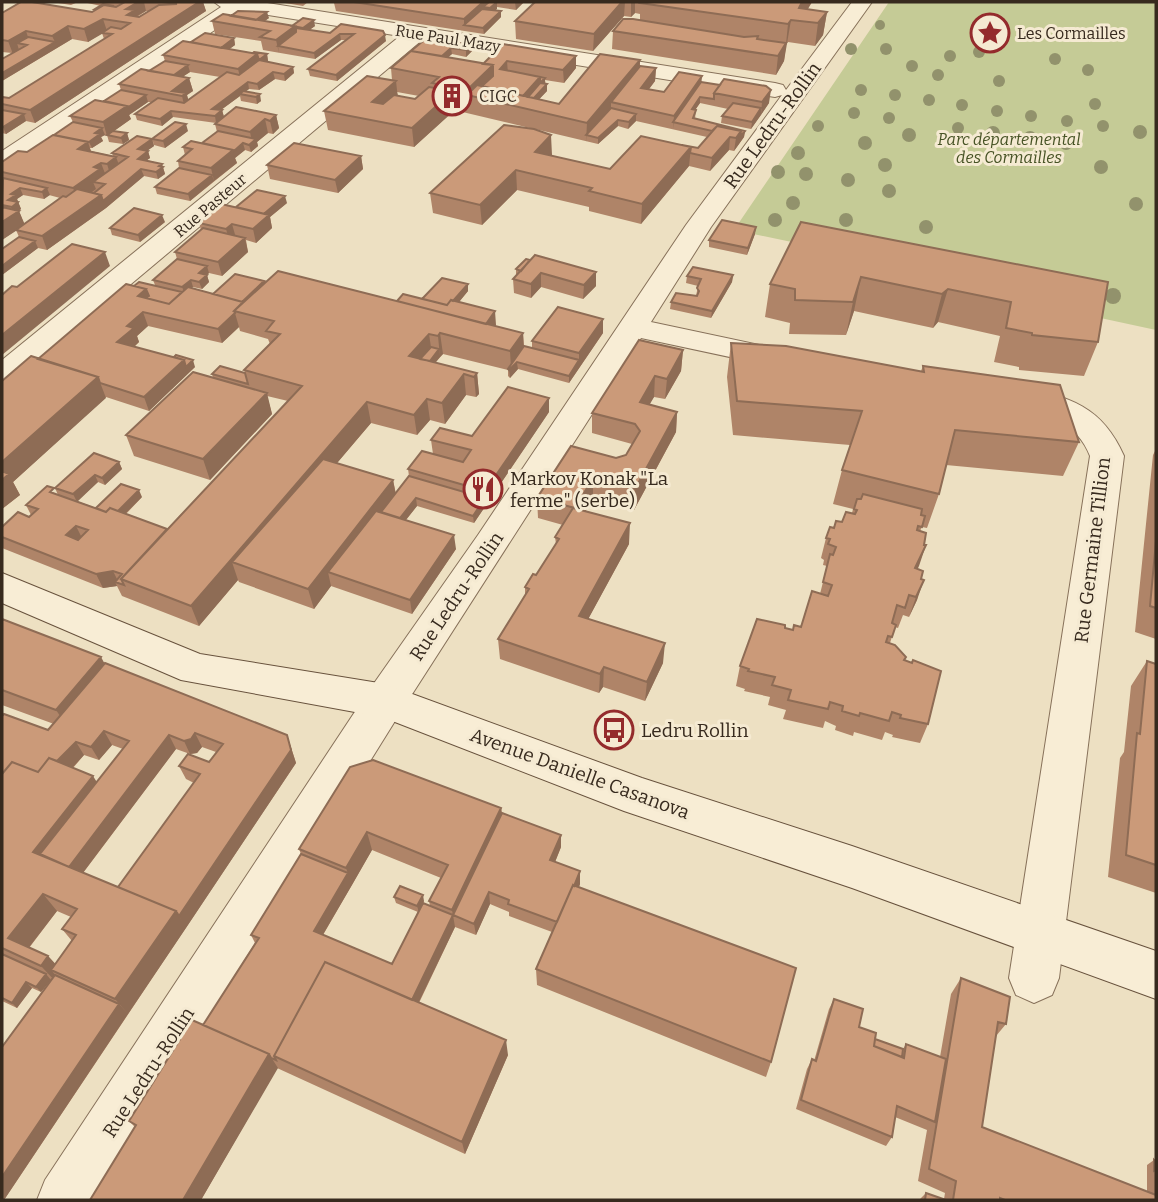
<svg xmlns="http://www.w3.org/2000/svg" width="1158" height="1202" font-family="Bitter,serif">
	<rect width="100%" height="100%" fill="#ede0c2"/>
	<path fill="#c5cb96" d="M 889,2 L 1156,2 L 1156,330 L 859,266 L 863,257 L 734,230 Z"/>
	<g fill="none" stroke-linecap="round" stroke-linejoin="round">
		<defs>
			<path id="street" d="M 214,2 L 261,2 L 775,83 L 783,85 L 786,90 L 852,2 L 872,2 L 711,227 L 651,322 L 792,352 L 797,359 L 792,366 L 781,368 L 641,338 L 400,713 L 97,1200 L 37,1200 L 45,1180 L 370,689 L 478,535 L 686,225 L 782,95 L 775,97 L 422,40 L 13,383 L 2,386 L 2,360 L 400,36 L 243,11 L 11,167 L 2,169 L 2,151 L 221,7 Z
				M 1020,387 C 1070,397 1102,406 1124,456 L 1059,978 L 1052,995 L 1034,1003 L 1016,995 L 1009,978 L 1090,456 C 1076,420 1043,413 1009,404 L 1004,397 L 1009,390 Z"/>
			<path id="secondary" d="M 2,573 L 200,654 L 385,684 L 642,778 L 852,846 L 1156,951 L 1156,999 L 852,888 L 624,811 L 382,717 L 181,680 L 2,603 Z"/>
		</defs>
		<use href="#street" stroke="#87715a" stroke-width="2"/>
		<use href="#secondary" stroke="#68523d" stroke-width="2"/>
		<use href="#street" fill="#f8edd5" fill-rule="evenodd"/>
		<use href="#secondary" fill="#f8edd5" fill-rule="evenodd"/>
	</g>
	<g fill="#92926c">
		<circle cx="880" cy="25" r="5"/>
		<circle cx="851" cy="49" r="6"/>
		<circle cx="886" cy="49" r="6"/>
		<circle cx="979" cy="52" r="6"/>
		<circle cx="950" cy="56" r="6"/>
		<circle cx="1055" cy="59" r="6"/>
		<circle cx="912" cy="66" r="6"/>
		<circle cx="1088" cy="70" r="6"/>
		<circle cx="938" cy="75" r="6"/>
		<circle cx="999" cy="81" r="6"/>
		<circle cx="861" cy="90" r="6"/>
		<circle cx="895" cy="95" r="6"/>
		<circle cx="929" cy="100" r="6"/>
		<circle cx="1095" cy="104" r="6"/>
		<circle cx="962" cy="105" r="6"/>
		<circle cx="997" cy="111" r="6"/>
		<circle cx="854" cy="113" r="6"/>
		<circle cx="1031" cy="116" r="6"/>
		<circle cx="889" cy="118" r="6"/>
		<circle cx="1067" cy="121" r="6"/>
		<circle cx="818" cy="126" r="6"/>
		<circle cx="1103" cy="126" r="6"/>
		<circle cx="958" cy="128" r="6"/>
		<circle cx="1140" cy="132" r="7"/>
		<circle cx="993" cy="133" r="7"/>
		<circle cx="909" cy="135" r="7"/>
		<circle cx="1030" cy="138" r="7"/>
		<circle cx="865" cy="143" r="7"/>
		<circle cx="1066" cy="143" r="7"/>
		<circle cx="798" cy="153" r="7"/>
		<circle cx="885" cy="165" r="7"/>
		<circle cx="1101" cy="167" r="7"/>
		<circle cx="778" cy="172" r="7"/>
		<circle cx="806" cy="174" r="7"/>
		<circle cx="848" cy="180" r="7"/>
		<circle cx="889" cy="191" r="7"/>
		<circle cx="793" cy="203" r="7"/>
		<circle cx="1136" cy="204" r="7"/>
		<circle cx="775" cy="220" r="7"/>
		<circle cx="846" cy="220" r="7"/>
		<circle cx="926" cy="227" r="7"/>
		<circle cx="1113" cy="296" r="8"/>
	</g>
	<path fill="#af8468" fill-rule="evenodd" d="M 52,2 L 78,2 L 71,5 Z
		M 83,2 L 203,2 L 206,11 L 35,123 L 26,121 L 6,134 L 2,133 L 2,104 L 104,39 L 102,33 L 88,42 L 72,39 L 2,81 L 2,54 L 4,59 L 12,53 L 2,52 L 2,13 L 92,12 L 101,6 ZM 146,11 L 149,11 L 139,17 L 137,17 Z
		M 279,2 L 308,2 L 303,6 Z
		M 324,2 L 524,2 L 516,10 L 497,7 L 495,10 L 501,17 L 484,34 L 336,11 L 334,3 Z
		M 535,2 L 812,2 L 807,9 L 827,12 L 823,35 L 815,46 L 788,42 L 786,45 L 784,61 L 776,75 L 612,49 L 613,31 L 640,20 L 640,14 L 635,13 L 631,17 L 624,16 L 593,51 L 516,39 L 515,21 Z
		M 231,16 L 269,18 L 264,21 L 292,26 L 315,26 L 309,30 L 330,33 L 341,24 L 386,41 L 337,81 L 310,76 L 308,69 L 346,40 L 341,40 L 315,59 L 263,50 L 261,41 L 215,34 L 212,21 Z
		M 234,38 L 235,45 L 229,49 L 253,53 L 267,54 L 268,61 L 267,62 L 293,67 L 294,73 L 285,81 L 275,79 L 259,90 L 249,89 L 246,91 L 261,101 L 257,104 L 241,101 L 240,96 L 221,110 L 222,110 L 224,117 L 216,123 L 173,117 L 162,126 L 137,120 L 135,114 L 151,102 L 148,102 L 129,115 L 131,119 L 114,131 L 127,133 L 129,140 L 123,144 L 109,142 L 107,135 L 105,135 L 101,137 L 103,141 L 92,148 L 90,148 L 91,151 L 113,156 L 112,153 L 152,139 L 154,146 L 146,151 L 148,151 L 150,158 L 147,160 L 162,164 L 165,174 L 158,179 L 144,176 L 106,208 L 47,250 L 38,248 L 2,275 L 2,249 L 19,237 L 16,230 L 2,240 L 2,162 L 27,152 L 73,122 L 70,116 L 104,101 L 121,90 L 119,84 L 149,71 L 165,61 L 163,55 L 191,42 ZM 190,72 L 220,77 L 188,100 L 187,95 L 193,91 L 189,78 L 182,77 ZM 23,195 L 44,199 L 49,195 L 60,198 L 24,224 L 19,211 L 21,209 L 17,199 Z
		M 423,41 L 472,51 L 466,57 L 452,54 L 448,57 L 483,64 L 503,44 L 576,68 L 564,83 L 545,80 L 547,91 L 539,99 L 559,104 L 640,60 L 640,66 L 656,68 L 655,81 L 649,89 L 664,92 L 701,82 L 769,103 L 751,129 L 721,123 L 722,116 L 728,109 L 700,103 L 695,110 L 696,110 L 695,119 L 745,131 L 744,137 L 734,151 L 729,150 L 710,171 L 689,166 L 641,224 L 589,211 L 589,207 L 517,190 L 482,225 L 433,213 L 430,193 L 534,129 L 454,110 L 414,147 L 328,130 L 324,111 L 392,80 L 391,68 ZM 397,92 L 419,96 L 415,99 L 398,96 ZM 636,121 L 707,137 L 698,148 L 610,169 L 551,156 L 552,155 L 535,129 L 598,144 L 618,126 L 628,129 Z
		M 276,115 L 279,128 L 273,134 L 268,133 L 257,142 L 258,146 L 251,152 L 245,150 L 235,158 L 237,163 L 190,201 L 157,194 L 155,187 L 179,168 L 178,161 L 185,155 L 183,147 L 202,143 L 217,132 L 215,124 Z
		M 188,131 L 165,148 L 154,145 L 152,139 Z
		M 361,156 L 363,169 L 338,193 L 270,179 L 267,165 Z
		M 287,203 L 270,217 L 272,228 L 256,243 L 246,240 L 248,252 L 222,276 L 209,273 L 207,275 L 209,282 L 202,289 L 193,287 L 191,288 L 213,294 L 264,283 L 397,301 L 422,299 L 468,284 L 468,291 L 459,302 L 496,326 L 523,333 L 524,346 L 532,348 L 532,341 L 603,319 L 603,333 L 569,383 L 518,369 L 510,378 L 508,376 L 508,370 L 443,354 L 435,363 L 477,373 L 479,394 L 476,397 L 466,395 L 445,424 L 430,420 L 417,435 L 371,423 L 337,463 L 393,480 L 396,494 L 409,476 L 408,469 L 433,454 L 431,440 L 472,436 L 549,412 L 474,523 L 417,506 L 406,520 L 456,549 L 412,614 L 331,586 L 314,609 L 239,582 L 238,580 L 199,626 L 122,596 L 117,586 L 103,588 L 2,548 L 2,527 L 29,517 L 31,515 L 26,505 L 57,494 L 58,495 L 55,488 L 119,462 L 122,469 L 105,485 L 98,482 L 77,501 L 96,508 L 142,497 L 126,514 L 167,529 L 288,401 L 267,396 L 272,414 L 210,480 L 134,456 L 126,435 L 213,378 L 212,374 L 245,373 L 244,370 L 270,344 L 268,339 L 240,331 L 239,327 L 222,343 L 148,326 L 137,336 L 139,342 L 134,347 L 195,367 L 149,411 L 106,397 L 13,482 L 20,495 L 2,509 L 2,381 L 38,359 L 134,286 L 155,285 L 153,280 L 177,259 L 175,252 L 201,230 L 199,223 L 236,207 Z
		M 165,222 L 140,242 L 112,235 L 110,228 Z
		M 801,222 L 1108,282 L 1098,342 L 1084,376 L 1019,370 L 1019,367 L 994,362 L 1000,336 L 938,322 L 933,328 L 854,311 L 846,335 L 789,334 L 790,323 L 765,317 L 770,284 Z
		M 755,234 L 747,255 L 709,247 L 709,240 Z
		M 526,259 L 596,286 L 583,299 L 541,287 L 531,298 L 514,293 L 513,279 L 516,275 L 516,269 Z
		M 733,275 L 732,282 L 711,318 L 670,309 L 671,302 L 696,296 L 698,286 L 686,283 L 687,276 Z
		M 731,343 L 921,371 L 923,366 L 1079,442 L 1063,476 L 946,465 L 939,494 L 927,528 L 922,527 L 920,531 L 917,569 L 921,579 L 917,600 L 909,617 L 903,615 L 898,628 L 895,627 L 890,643 L 904,660 L 928,724 L 920,743 L 892,737 L 893,735 L 885,732 L 882,740 L 854,732 L 853,736 L 835,730 L 836,726 L 825,721 L 823,728 L 783,719 L 786,710 L 768,705 L 770,697 L 744,691 L 745,689 L 736,686 L 740,666 L 785,628 L 793,630 L 801,627 L 820,594 L 827,566 L 823,565 L 824,560 L 821,558 L 826,538 L 834,528 L 852,513 L 853,509 L 833,504 L 842,470 L 850,445 L 733,435 L 727,377 Z
		M 683,350 L 681,371 L 665,399 L 654,397 L 649,404 L 677,412 L 676,432 L 634,510 L 593,498 L 586,511 L 629,544 L 588,619 L 663,663 L 645,701 L 603,687 L 599,693 L 500,659 L 498,639 L 525,595 L 525,587 L 536,575 L 556,544 L 555,537 L 563,525 L 538,518 L 537,498 L 616,458 L 626,455 L 632,444 L 592,433 L 592,413 Z
		M 1156,449 L 1156,639 L 1135,632 L 1153,455 Z
		M 2,619 L 105,663 L 287,735 L 296,763 L 4,1200 L 2,1200 L 51,980 L 41,992 L 32,988 L 17,1008 L 2,1001 L 2,716 L 48,730 L 54,724 L 2,705 ZM 112,745 L 123,749 L 97,782 L 73,768 L 84,755 L 99,760 ZM 202,747 L 216,752 L 209,762 L 179,766 L 186,779 L 194,783 L 119,887 L 83,873 L 176,749 L 190,754 L 197,753 ZM 57,911 L 71,917 L 62,929 L 72,941 L 55,964 L 48,956 L 29,948 Z
		M 1147,661 L 1156,664 L 1156,893 L 1108,877 L 1120,758 L 1124,752 L 1131,686 Z
		M 350,767 L 501,808 L 502,813 L 561,847 L 555,862 L 580,871 L 580,884 L 579,887 L 771,1062 L 766,1077 L 537,985 L 536,969 L 552,932 L 509,916 L 509,912 L 490,904 L 476,935 L 455,927 L 419,1003 L 508,1055 L 465,1154 L 277,1068 L 201,1200 L 90,1200 L 135,1127 L 129,1121 L 203,1025 L 255,943 L 251,935 L 301,854 L 299,849 ZM 372,850 L 441,878 L 429,901 L 430,906 L 423,903 L 424,901 L 394,897 L 396,903 L 418,912 L 392,964 L 323,935 Z
		M 961,978 L 1006,1024 L 996,1036 L 982,1127 L 1147,1192 L 1147,1165 L 1154,1160 L 1156,1162 L 1156,1200 L 919,1200 L 926,1193 L 944,1199 L 945,1193 L 918,1181 L 927,1130 L 895,1117 L 892,1137 L 886,1146 L 796,1109 L 807,1069 L 812,1059 L 814,1061 L 829,1009 L 834,999 L 859,1027 L 875,1039 L 903,1049 L 906,1044 L 940,1057 L 951,994 Z"/>
	<path fill="#8e6c55" d="M 138,2 L 144,2 L 146,11 L 137,16 L 139,22 L 127,15 L 126,9 Z
		M 199,2 L 203,2 L 206,11 L 35,123 L 30,110 Z
		M 483,2 L 491,2 L 483,7 L 484,13 L 464,25 L 464,19 Z
		M 497,2 L 497,9 L 491,14 L 490,8 Z
		M 515,2 L 524,2 L 516,10 Z
		M 622,2 L 625,2 L 624,16 L 593,51 L 594,34 Z
		M 631,2 L 635,2 L 635,13 L 631,17 Z
		M 802,2 L 812,2 L 801,21 L 799,8 Z
		M 501,11 L 501,17 L 484,34 L 483,28 Z
		M 267,12 L 269,18 L 255,28 L 250,25 Z
		M 827,12 L 823,35 L 815,46 L 818,23 Z
		M 103,19 L 107,31 L 88,42 L 84,29 Z
		M 314,20 L 315,26 L 304,34 L 303,28 Z
		M 791,20 L 784,61 L 776,75 L 778,56 L 786,44 L 788,24 Z
		M 68,26 L 72,39 L 2,81 L 2,73 L 55,42 L 52,36 Z
		M 295,26 L 298,39 L 278,46 L 279,53 L 276,40 Z
		M 26,31 L 30,43 L 17,43 L 19,50 L 13,54 L 8,41 Z
		M 340,34 L 341,40 L 315,59 L 314,53 Z
		M 385,35 L 386,41 L 337,81 L 336,75 Z
		M 234,38 L 235,45 L 216,59 L 214,52 Z
		M 472,45 L 472,51 L 466,57 L 466,50 Z
		M 451,48 L 452,54 L 438,66 L 432,65 Z
		M 257,54 L 260,67 L 241,81 L 238,69 Z
		M 267,54 L 268,61 L 260,67 L 259,60 Z
		M 576,56 L 576,68 L 564,83 L 563,70 Z
		M 640,60 L 639,79 L 611,102 L 611,113 L 586,135 L 586,142 L 587,123 Z
		M 507,61 L 508,74 L 500,69 Z
		M 188,65 L 190,72 L 169,86 L 167,80 Z
		M 493,65 L 494,88 L 467,95 L 467,90 Z
		M 293,67 L 294,73 L 285,81 L 284,74 Z
		M 656,68 L 655,81 L 640,101 L 641,88 Z
		M 273,72 L 275,79 L 259,90 L 257,84 Z
		M 702,76 L 701,88 L 673,122 L 673,129 L 674,116 Z
		M 540,77 L 545,78 L 545,84 L 519,107 L 519,100 Z
		M 189,78 L 193,91 L 187,95 L 190,106 L 185,109 L 182,96 L 172,91 Z
		M 396,81 L 398,99 L 375,120 L 372,102 Z
		M 248,82 L 249,89 L 242,94 L 240,94 L 240,96 L 214,115 L 212,109 Z
		M 547,84 L 547,91 L 530,109 L 525,108 Z
		M 771,90 L 769,103 L 761,115 L 762,102 Z
		M 453,91 L 455,110 L 414,147 L 412,128 Z
		M 260,94 L 261,101 L 257,104 L 256,97 Z
		M 146,95 L 148,102 L 129,115 L 131,119 L 107,136 L 103,122 L 127,106 Z
		M 700,97 L 700,103 L 691,116 L 692,109 Z
		M 761,108 L 761,115 L 751,129 L 752,122 Z
		M 222,110 L 224,117 L 216,123 L 215,116 Z
		M 171,111 L 173,117 L 162,126 L 160,119 Z
		M 24,114 L 26,121 L 6,134 L 3,127 Z
		M 636,114 L 636,121 L 628,129 L 629,122 Z
		M 276,115 L 279,128 L 273,134 L 270,121 Z
		M 265,119 L 268,133 L 257,142 L 258,146 L 251,152 L 249,145 L 252,142 L 250,132 Z
		M 618,120 L 618,126 L 598,144 L 598,138 Z
		M 186,124 L 188,131 L 165,148 L 163,141 Z
		M 102,128 L 105,135 L 101,137 L 103,141 L 92,148 L 89,142 L 95,133 Z
		M 741,131 L 745,131 L 744,137 L 734,151 L 736,138 Z
		M 127,133 L 129,140 L 123,144 L 121,138 Z
		M 551,135 L 552,155 L 535,171 L 535,152 Z
		M 730,137 L 729,150 L 710,171 L 712,158 Z
		M 152,139 L 154,146 L 140,156 L 138,149 Z
		M 88,142 L 92,155 L 83,162 L 77,146 Z
		M 243,143 L 245,150 L 235,158 L 237,163 L 214,181 L 211,168 Z
		M 691,147 L 689,166 L 641,224 L 642,204 Z
		M 148,151 L 150,158 L 140,165 L 138,159 Z
		M 361,156 L 363,169 L 338,193 L 335,180 Z
		M 116,157 L 121,170 L 111,177 L 107,164 Z
		M 101,163 L 106,176 L 93,182 L 96,189 L 78,202 L 73,188 L 94,167 Z
		M 162,164 L 165,174 L 158,179 L 156,172 L 159,166 Z
		M 141,169 L 144,176 L 106,208 L 47,250 L 42,236 L 101,195 Z
		M 516,170 L 517,190 L 482,225 L 480,205 Z
		M 212,175 L 214,181 L 190,201 L 188,194 Z
		M 20,188 L 23,195 L 17,199 L 21,209 L 15,213 L 19,211 L 25,225 L 2,240 L 2,222 L 14,214 L 8,200 L 11,194 Z
		M 47,188 L 50,195 L 44,199 L 42,192 Z
		M 285,196 L 287,203 L 270,217 L 272,228 L 256,243 L 253,229 L 265,213 Z
		M 162,215 L 165,222 L 140,242 L 138,235 Z
		M 232,224 L 236,238 L 230,243 L 226,229 Z
		M 756,227 L 755,234 L 747,255 L 748,248 Z
		M 245,238 L 248,252 L 222,276 L 218,262 Z
		M 35,241 L 38,248 L 2,275 L 2,266 Z
		M 105,252 L 110,266 L 2,355 L 2,335 Z
		M 207,266 L 209,273 L 201,280 L 199,273 Z
		M 596,272 L 596,286 L 583,299 L 584,285 Z
		M 541,273 L 541,287 L 531,298 L 531,284 Z
		M 207,275 L 209,282 L 202,289 L 199,282 Z
		M 733,275 L 732,282 L 711,318 L 712,311 Z
		M 861,277 L 854,311 L 846,335 L 853,302 Z
		M 191,280 L 193,287 L 185,294 L 182,287 Z
		M 468,284 L 468,291 L 450,313 L 449,306 Z
		M 146,289 L 151,303 L 138,296 Z
		M 948,289 L 938,322 L 933,328 L 942,294 Z
		M 495,311 L 496,325 L 484,342 L 483,328 Z
		M 143,312 L 148,326 L 137,336 L 139,342 L 123,357 L 117,342 L 127,326 Z
		M 235,313 L 239,327 L 222,343 L 218,329 Z
		M 603,319 L 603,333 L 569,383 L 569,376 L 579,360 L 579,353 Z
		M 440,333 L 443,354 L 440,357 L 438,336 Z
		M 523,333 L 524,353 L 517,363 L 518,369 L 510,378 L 509,370 L 511,368 L 510,351 Z
		M 429,334 L 432,354 L 417,371 L 409,356 Z
		M 439,349 L 440,357 L 422,379 L 421,372 Z
		M 683,350 L 681,371 L 665,399 L 667,379 Z
		M 184,360 L 193,360 L 195,367 L 149,411 L 144,397 Z
		M 477,373 L 479,394 L 476,397 L 474,377 Z
		M 464,374 L 466,395 L 445,424 L 442,403 Z
		M 655,376 L 654,397 L 639,423 L 640,402 Z
		M 98,377 L 106,398 L 13,482 L 20,495 L 2,509 L 2,462 Z
		M 267,393 L 272,414 L 210,480 L 203,459 Z
		M 549,398 L 549,412 L 474,523 L 473,516 L 485,498 L 485,491 Z
		M 427,399 L 430,420 L 417,435 L 414,415 Z
		M 367,402 L 371,423 L 248,568 L 232,562 L 238,580 L 199,626 L 191,606 Z
		M 677,412 L 676,432 L 634,510 L 635,489 Z
		M 119,462 L 122,469 L 105,485 L 102,478 Z
		M 95,475 L 98,482 L 77,502 L 73,494 Z
		M 593,478 L 593,498 L 575,529 L 575,508 Z
		M 393,480 L 397,501 L 328,572 L 331,586 L 314,609 L 308,589 Z
		M 139,490 L 142,497 L 113,526 L 109,519 Z
		M 416,498 L 417,506 L 397,531 L 396,524 Z
		M 630,523 L 629,544 L 579,636 L 579,616 Z
		M 76,526 L 83,540 L 73,549 L 66,535 Z
		M 454,535 L 456,549 L 412,614 L 410,600 Z
		M 926,545 L 919,566 L 908,589 L 915,568 Z
		M 113,571 L 119,583 L 115,582 L 117,586 L 103,588 L 96,574 Z
		M 924,580 L 917,600 L 909,617 L 916,597 Z
		M 665,643 L 663,663 L 645,701 L 647,682 Z
		M 101,657 L 112,677 L 69,729 L 56,710 Z
		M 604,667 L 603,687 L 599,693 L 600,674 Z
		M 104,731 L 112,745 L 99,760 L 91,747 Z
		M 195,733 L 202,747 L 197,753 L 190,754 L 184,741 Z
		M 169,735 L 176,749 L 76,882 L 67,870 Z
		M 287,735 L 296,763 L 186,928 L 179,916 Z
		M 76,742 L 84,755 L 51,791 L 42,778 Z
		M 93,776 L 105,795 L 37,857 L 33,852 Z
		M 501,808 L 503,826 L 453,915 L 455,927 L 413,1014 L 410,1003 L 453,915 L 452,910 Z
		M 367,832 L 372,850 L 352,885 L 346,868 Z
		M 561,835 L 561,847 L 551,872 L 550,860 Z
		M 580,871 L 580,884 L 559,935 L 558,923 Z
		M 348,873 L 352,885 L 318,943 L 314,931 Z
		M 489,892 L 490,904 L 476,935 L 474,924 Z
		M 43,894 L 57,911 L 23,955 L 8,938 Z
		M 423,895 L 424,901 L 419,912 L 417,906 Z
		M 176,911 L 186,928 L 128,1014 L 115,999 Z
		M 48,956 L 63,972 L 51,970 L 58,978 L 56,982 L 41,966 Z
		M 46,974 L 51,980 L 41,992 L 36,987 Z
		M 26,982 L 32,988 L 17,1008 L 12,1003 Z
		M 119,1004 L 128,1014 L 4,1200 L 2,1200 L 2,1177 Z
		M 506,1040 L 508,1055 L 465,1154 L 462,1142 Z
		M 269,1054 L 278,1068 L 201,1200 L 183,1200 Z"/>
	<path fill="#cb9a79" stroke="#8e6c55" stroke-width="2" fill-rule="evenodd" d="M 21,2 L 32,2 L 92,12 L 104,5 L 116,7 L 125,2 L 138,2 L 126,9 L 135,10 L 127,15 L 139,17 L 159,5 L 177,4 L 162,2 L 199,2 L 30,110 L 2,104 L 2,97 L 9,98 L 112,34 L 102,33 L 111,27 L 121,29 L 130,23 L 103,19 L 84,29 L 68,26 L 52,36 L 26,31 L 8,41 L 2,40 L 2,13 Z
		M 354,2 L 483,2 L 464,19 Z
		M 489,2 L 497,2 L 490,8 L 483,7 Z
		M 535,2 L 622,2 L 594,34 L 515,21 Z
		M 641,2 L 802,2 L 799,8 L 827,12 L 818,23 L 791,20 L 788,24 L 640,3 Z
		M 103,4 L 114,6 L 104,5 L 97,9 L 95,9 Z
		M 482,9 L 501,11 L 483,28 L 464,25 Z
		M 238,11 L 267,12 L 256,20 L 231,16 Z
		M 223,14 L 295,26 L 276,40 L 260,37 L 270,31 L 212,21 Z
		M 303,18 L 314,20 L 303,28 L 292,26 Z
		M 623,19 L 633,19 L 744,37 L 758,36 L 757,39 L 786,43 L 778,56 L 613,31 Z
		M 341,24 L 383,31 L 385,35 L 336,75 L 308,69 L 354,34 L 340,34 L 314,53 L 278,46 L 296,32 L 296,28 L 330,33 Z
		M 205,33 L 234,38 L 221,48 L 191,42 Z
		M 28,37 L 55,42 L 2,73 L 2,59 L 27,45 L 17,43 Z
		M 434,39 L 472,45 L 466,50 L 451,48 L 442,56 L 411,51 L 423,41 Z
		M 183,41 L 257,54 L 238,69 L 163,55 Z
		M 503,44 L 576,56 L 563,70 L 507,61 L 500,69 L 540,77 L 523,96 L 482,86 L 493,76 L 493,65 L 483,64 Z
		M 411,51 L 493,65 L 467,90 L 432,83 L 439,77 L 391,68 Z
		M 254,52 L 267,54 L 259,60 L 257,54 L 253,53 Z
		M 600,54 L 640,60 L 587,123 L 467,95 L 477,85 L 559,104 Z
		M 259,60 L 293,67 L 284,74 L 273,72 L 257,84 L 248,82 L 212,109 L 222,110 L 215,116 L 171,111 L 160,119 L 135,114 L 158,98 L 184,103 L 227,72 L 239,75 Z
		M 165,61 L 188,65 L 174,75 L 149,71 Z
		M 640,66 L 656,68 L 641,88 L 664,92 L 679,72 L 702,76 L 674,116 L 611,102 Z
		M 141,69 L 189,78 L 172,91 L 186,93 L 182,96 L 119,84 Z
		M 367,76 L 396,81 L 372,102 L 383,104 L 394,95 L 415,99 L 429,87 L 453,91 L 412,128 L 324,111 Z
		M 540,77 L 545,78 L 540,83 Z
		M 724,79 L 766,86 L 771,90 L 762,102 L 714,93 Z
		M 701,82 L 720,85 L 714,93 L 714,99 L 700,97 L 692,109 L 696,110 L 693,118 L 745,131 L 740,137 L 741,131 L 717,126 L 712,131 L 673,122 Z
		M 540,83 L 547,84 L 534,98 L 528,97 Z
		M 121,90 L 146,95 L 127,108 L 127,106 L 104,101 Z
		M 243,91 L 260,94 L 256,97 L 240,94 Z
		M 95,100 L 127,106 L 103,122 L 70,116 Z
		M 733,103 L 761,108 L 752,122 L 722,116 Z
		M 236,107 L 276,115 L 270,121 L 265,119 L 250,132 L 215,124 Z
		M 611,108 L 636,114 L 629,122 L 618,120 L 598,138 L 586,135 Z
		M 2,110 L 24,114 L 3,127 L 2,127 Z
		M 73,122 L 102,128 L 95,133 L 100,134 L 89,142 L 54,135 Z
		M 175,122 L 186,124 L 163,141 L 152,139 Z
		M 504,125 L 534,129 L 551,135 L 535,152 L 610,169 L 641,136 L 691,147 L 642,204 L 589,191 L 592,188 L 516,170 L 480,205 L 430,193 Z
		M 717,126 L 741,131 L 736,138 L 730,137 L 712,158 L 690,153 L 691,147 L 682,145 L 698,148 Z
		M 113,131 L 127,133 L 121,138 L 107,135 Z
		M 218,131 L 256,139 L 249,145 L 243,143 L 234,151 L 233,150 L 202,143 Z
		M 53,135 L 88,142 L 78,149 L 116,157 L 107,164 L 101,163 L 94,167 L 100,169 L 73,188 L 2,172 L 2,162 L 18,151 L 27,152 Z
		M 137,136 L 152,139 L 138,149 L 148,151 L 138,159 L 162,164 L 159,166 L 163,167 L 156,172 L 141,169 L 103,201 L 101,195 L 94,193 L 105,184 L 93,182 L 128,157 L 112,153 Z
		M 191,141 L 233,150 L 211,168 L 178,161 L 192,149 L 183,147 Z
		M 294,143 L 361,156 L 335,180 L 267,165 Z
		M 179,168 L 212,175 L 188,194 L 155,187 Z
		M 3,178 L 47,188 L 42,192 L 20,188 L 11,194 L 16,195 L 8,200 L 18,202 L 12,207 L 2,205 Z
		M 77,189 L 101,195 L 42,236 L 16,230 L 63,196 L 66,197 Z
		M 257,190 L 285,196 L 265,213 L 270,215 L 269,215 L 236,207 Z
		M 221,204 L 269,215 L 253,229 L 232,224 L 226,229 L 199,223 Z
		M 2,207 L 19,211 L 2,222 Z
		M 134,208 L 162,215 L 138,235 L 110,228 Z
		M 722,220 L 756,227 L 748,248 L 709,240 Z
		M 801,222 L 1108,282 L 1098,342 L 1032,335 L 1032,333 L 1006,328 L 1011,302 L 948,289 L 942,294 L 861,277 L 853,302 L 795,300 L 795,289 L 770,284 Z
		M 203,228 L 245,238 L 218,262 L 175,252 Z
		M 19,237 L 35,241 L 2,266 L 2,249 Z
		M 72,244 L 105,252 L 2,335 L 2,295 L 12,286 L 17,287 Z
		M 535,255 L 596,272 L 584,285 L 541,273 L 531,284 L 513,279 Z
		M 177,259 L 207,266 L 199,273 L 207,275 L 199,282 L 191,280 L 182,287 L 153,280 Z
		M 526,259 L 530,260 L 521,271 L 516,269 Z
		M 693,267 L 733,275 L 712,311 L 671,302 L 676,293 L 697,296 L 699,291 L 697,288 L 701,279 L 687,276 Z
		M 278,271 L 523,333 L 510,351 L 440,333 L 438,336 L 429,334 L 409,356 L 477,373 L 474,377 L 464,374 L 442,403 L 427,399 L 414,415 L 367,402 L 191,606 L 121,579 L 302,386 L 244,370 L 280,334 L 266,331 L 274,321 L 234,311 Z
		M 235,274 L 264,281 L 242,302 L 213,294 Z
		M 442,278 L 468,284 L 453,301 L 451,300 L 447,305 L 422,299 Z
		M 139,282 L 182,292 L 169,304 L 146,298 L 149,296 L 146,289 L 134,286 Z
		M 126,284 L 146,289 L 138,296 L 169,304 L 188,287 L 243,302 L 234,311 L 235,313 L 218,329 L 143,312 L 127,326 L 134,328 L 117,342 L 184,360 L 144,397 L 100,383 L 98,377 L 38,359 Z
		M 403,294 L 447,305 L 451,300 L 495,311 L 486,324 L 397,301 Z
		M 558,307 L 603,319 L 579,353 L 532,341 Z
		M 639,340 L 683,350 L 667,379 L 655,376 L 640,402 L 677,412 L 635,489 L 593,478 L 575,508 L 537,498 L 571,446 L 616,458 L 626,455 L 640,431 L 635,424 L 592,413 Z
		M 731,343 L 786,346 L 924,372 L 923,366 L 1060,385 L 1079,442 L 955,430 L 939,494 L 842,470 L 862,411 L 737,401 Z
		M 524,346 L 579,360 L 569,376 L 517,362 L 509,370 L 508,369 Z
		M 431,347 L 439,349 L 430,361 L 420,359 Z
		M 176,355 L 193,360 L 186,367 L 184,360 L 174,357 Z
		M 31,356 L 98,377 L 2,462 L 2,381 Z
		M 220,366 L 245,373 L 248,384 L 212,374 Z
		M 193,372 L 267,393 L 203,459 L 126,435 Z
		M 508,387 L 549,398 L 485,491 L 408,469 L 422,451 L 463,462 L 471,450 L 431,440 L 440,428 L 472,436 Z
		M 94,453 L 119,462 L 102,478 L 95,475 L 73,494 L 55,488 Z
		M 323,459 L 393,480 L 308,589 L 232,562 Z
		M 2,471 L 9,474 L 2,480 Z
		M 409,476 L 485,498 L 473,516 L 416,498 L 400,518 L 381,512 Z
		M 121,484 L 139,490 L 118,511 L 110,508 L 106,512 L 96,508 Z
		M 47,486 L 54,488 L 50,492 L 106,512 L 110,508 L 167,529 L 121,579 L 124,585 L 115,582 L 122,574 L 113,571 L 96,574 L 2,537 L 2,527 L 18,512 L 29,517 L 38,509 L 26,505 ZM 76,526 L 88,530 L 78,540 L 66,535 Z
		M 863,494 L 922,509 L 921,515 L 925,516 L 922,527 L 918,526 L 917,530 L 926,533 L 924,545 L 926,545 L 915,568 L 923,571 L 921,579 L 924,580 L 916,597 L 909,595 L 905,608 L 897,605 L 892,623 L 896,625 L 892,637 L 888,636 L 886,642 L 895,645 L 906,657 L 904,660 L 912,663 L 913,660 L 941,671 L 928,724 L 900,718 L 901,715 L 892,712 L 889,721 L 860,713 L 859,716 L 842,711 L 843,706 L 830,702 L 828,709 L 788,700 L 791,690 L 772,685 L 775,677 L 748,671 L 749,669 L 740,666 L 757,619 L 785,625 L 785,628 L 793,630 L 794,625 L 801,627 L 812,591 L 828,596 L 832,585 L 823,582 L 830,554 L 833,555 L 836,547 L 828,544 L 830,539 L 826,538 L 830,527 L 834,528 L 836,521 L 842,522 L 846,512 L 855,514 L 857,510 L 854,509 L 857,499 L 861,499 Z
		M 573,508 L 630,523 L 579,616 L 665,643 L 647,682 L 604,667 L 600,674 L 498,639 L 529,589 L 525,587 L 533,574 L 536,575 L 559,539 L 555,537 Z
		M 376,511 L 454,535 L 410,600 L 328,572 Z
		M 1156,541 L 1156,608 L 1150,606 Z
		M 2,619 L 101,657 L 56,710 L 2,690 Z
		M 1147,661 L 1156,664 L 1156,865 L 1126,855 L 1137,733 L 1140,734 Z
		M 105,663 L 287,735 L 291,750 L 179,916 L 176,911 L 118,887 L 200,774 L 179,766 L 188,754 L 209,762 L 223,744 L 195,733 L 191,739 L 184,741 L 169,735 L 69,867 L 40,854 L 129,741 L 104,731 L 91,747 L 76,742 L 57,761 L 49,758 L 38,772 L 12,762 L 2,774 L 2,716 L 4,714 L 48,730 Z
		M 49,758 L 93,776 L 33,852 L 176,911 L 115,999 L 51,970 L 76,935 L 62,929 L 77,909 L 43,894 L 8,938 L 48,956 L 41,966 L 2,948 L 2,774 L 12,762 L 38,772 Z
		M 373,760 L 501,808 L 452,910 L 429,901 L 448,865 L 367,832 L 346,868 L 299,849 L 350,767 Z
		M 502,813 L 561,835 L 550,860 L 580,871 L 574,886 L 573,885 L 557,922 L 508,904 L 509,900 L 489,892 L 474,924 L 453,915 Z
		M 301,854 L 348,873 L 314,931 L 392,964 L 423,903 L 453,915 L 412,1000 L 325,962 L 274,1056 L 276,1060 L 271,1058 L 269,1054 L 203,1025 L 259,938 L 251,935 Z
		M 573,885 L 796,968 L 771,1062 L 536,969 Z
		M 400,886 L 423,895 L 417,906 L 394,897 Z
		M 2,954 L 46,974 L 36,987 L 26,982 L 12,1003 L 2,998 Z
		M 325,962 L 506,1040 L 462,1142 L 274,1056 Z
		M 55,975 L 119,1004 L 2,1177 L 2,1047 Z
		M 961,978 L 1010,997 L 1006,1024 L 998,1022 L 982,1127 L 1156,1195 L 1156,1200 L 1005,1200 L 1000,1198 L 1000,1200 L 953,1200 L 956,1181 L 929,1169 Z
		M 834,999 L 863,1009 L 859,1027 L 876,1033 L 874,1046 L 904,1058 L 906,1044 L 946,1059 L 935,1122 L 897,1106 L 892,1137 L 801,1100 L 812,1059 L 816,1061 Z
		M 192,1020 L 269,1054 L 183,1200 L 90,1200 L 136,1125 L 129,1121 Z
		M 875,1039 L 903,1049 L 902,1057 L 874,1046 Z
		M 1154,1160 L 1156,1162 L 1156,1170 L 1154,1171 Z
		M 926,1193 L 946,1200 L 925,1200 Z"/>
	<defs>
		<symbol id="sight-ring" viewBox="-11 -11 22 22"><circle r="9.5" fill="#f5ead2" stroke="#942b2c" stroke-width="1.5"/><path d="M0-6L1.8-2.2L6-1.7L2.9 1.2L3.7 5.4L0 3.3L-3.7 5.4L-2.9 1.2L-6-1.7L-1.8-2.2Z" fill="#942b2c"/></symbol>
		<symbol id="building-ring" viewBox="-11 -11 22 22"><circle r="9.5" fill="#f5ead2" stroke="#942b2c" stroke-width="1.5"/><path d="M-4-6H4V6H1V3H-1V6H-4ZM-2.5-4.3h1.7v1.8h-1.7ZM.8-4.3h1.7v1.8H.8ZM-2.5-1h1.7V.8h-1.7ZM.8-1h1.7V.8H.8Z" fill="#942b2c"/></symbol>
		<symbol id="restaurant-ring" viewBox="-11 -11 22 22"><circle r="9.5" fill="#f5ead2" stroke="#942b2c" stroke-width="1.5"/><path d="M-5-6h1v4h1v-4h1v4h1v-4h1v5L-1.5 .5V6h-2V.5L-5-1ZM5-6V6H3V1.5H1.5Q1.5-4 5-6Z" fill="#942b2c"/></symbol>
		<symbol id="bus-ring" viewBox="-11 -11 22 22"><circle r="9.5" fill="#f5ead2" stroke="#942b2c" stroke-width="1.5"/><path d="M-5-6H5V4H4V6H2V4H-2V6H-4V4H-5ZM-3.5-4V0h7V-4ZM-3.5 1.2v1.5H-2V1.2ZM2 1.2v1.5H3.5V1.2Z" fill="#942b2c"/></symbol>
	</defs>
	<g fill-rule="evenodd">
		<use href="#sight-ring" x="968" y="11" width="44" height="44"/>
		<use href="#building-ring" x="430" y="74" width="44" height="44"/>
		<use href="#restaurant-ring" x="461" y="467" width="44" height="44"/>
		<use href="#bus-ring" x="592" y="708" width="44" height="44"/>
	</g>
	<g text-anchor="middle" stroke-width="6" stroke-linejoin="round" paint-order="stroke">
		<g font-size="16" fill="#372a1e" stroke="#f5ead2" text-anchor="start">
			<text x="1017" y="39">Les Cormailles</text>
			<text x="479" y="102">CIGC</text>
		</g>
		<g font-size="16" fill="#372a1e" stroke="#f5ead2">
			<text transform="translate(448 38) rotate(9)" y="6">Rue Paul Mazy</text>
			<text transform="translate(210 205) rotate(-40)" y="6">Rue Pasteur</text>
		</g>
		<g font-size="16" font-style="italic" fill="#475325" stroke="#f5ead2">
			<text x="1009" y="145">Parc départemental<tspan x="1009" dy="18">des Cormailles</tspan></text>
		</g>
		<g font-size="19" fill="#372a1e" stroke="#f5ead2">
			<text transform="translate(772 125) rotate(-54)" y="7">Rue Ledru-Rollin</text>
			<text transform="translate(1092 550) rotate(-83)" y="7">Rue Germaine Tillion</text>
			<text transform="translate(456 596) rotate(-56)" y="7">Rue Ledru-Rollin</text>
			<text transform="translate(580 773) rotate(20)" y="7">Avenue Danielle Casanova</text>
			<text transform="translate(148 1072) rotate(-57)" y="7">Rue Ledru-Rollin</text>
		</g>
		<g font-size="19" fill="#372a1e" stroke="#f5ead2" text-anchor="start">
			<text x="510" y="485">Markov Konak "La<tspan x="510" dy="22">ferme" (serbe)</tspan></text>
			<text x="641" y="737">Ledru Rollin</text>
		</g>
	</g>
	<rect width="1158" height="1202" fill="none" stroke="#372a1e" stroke-width="7"/>
</svg>
